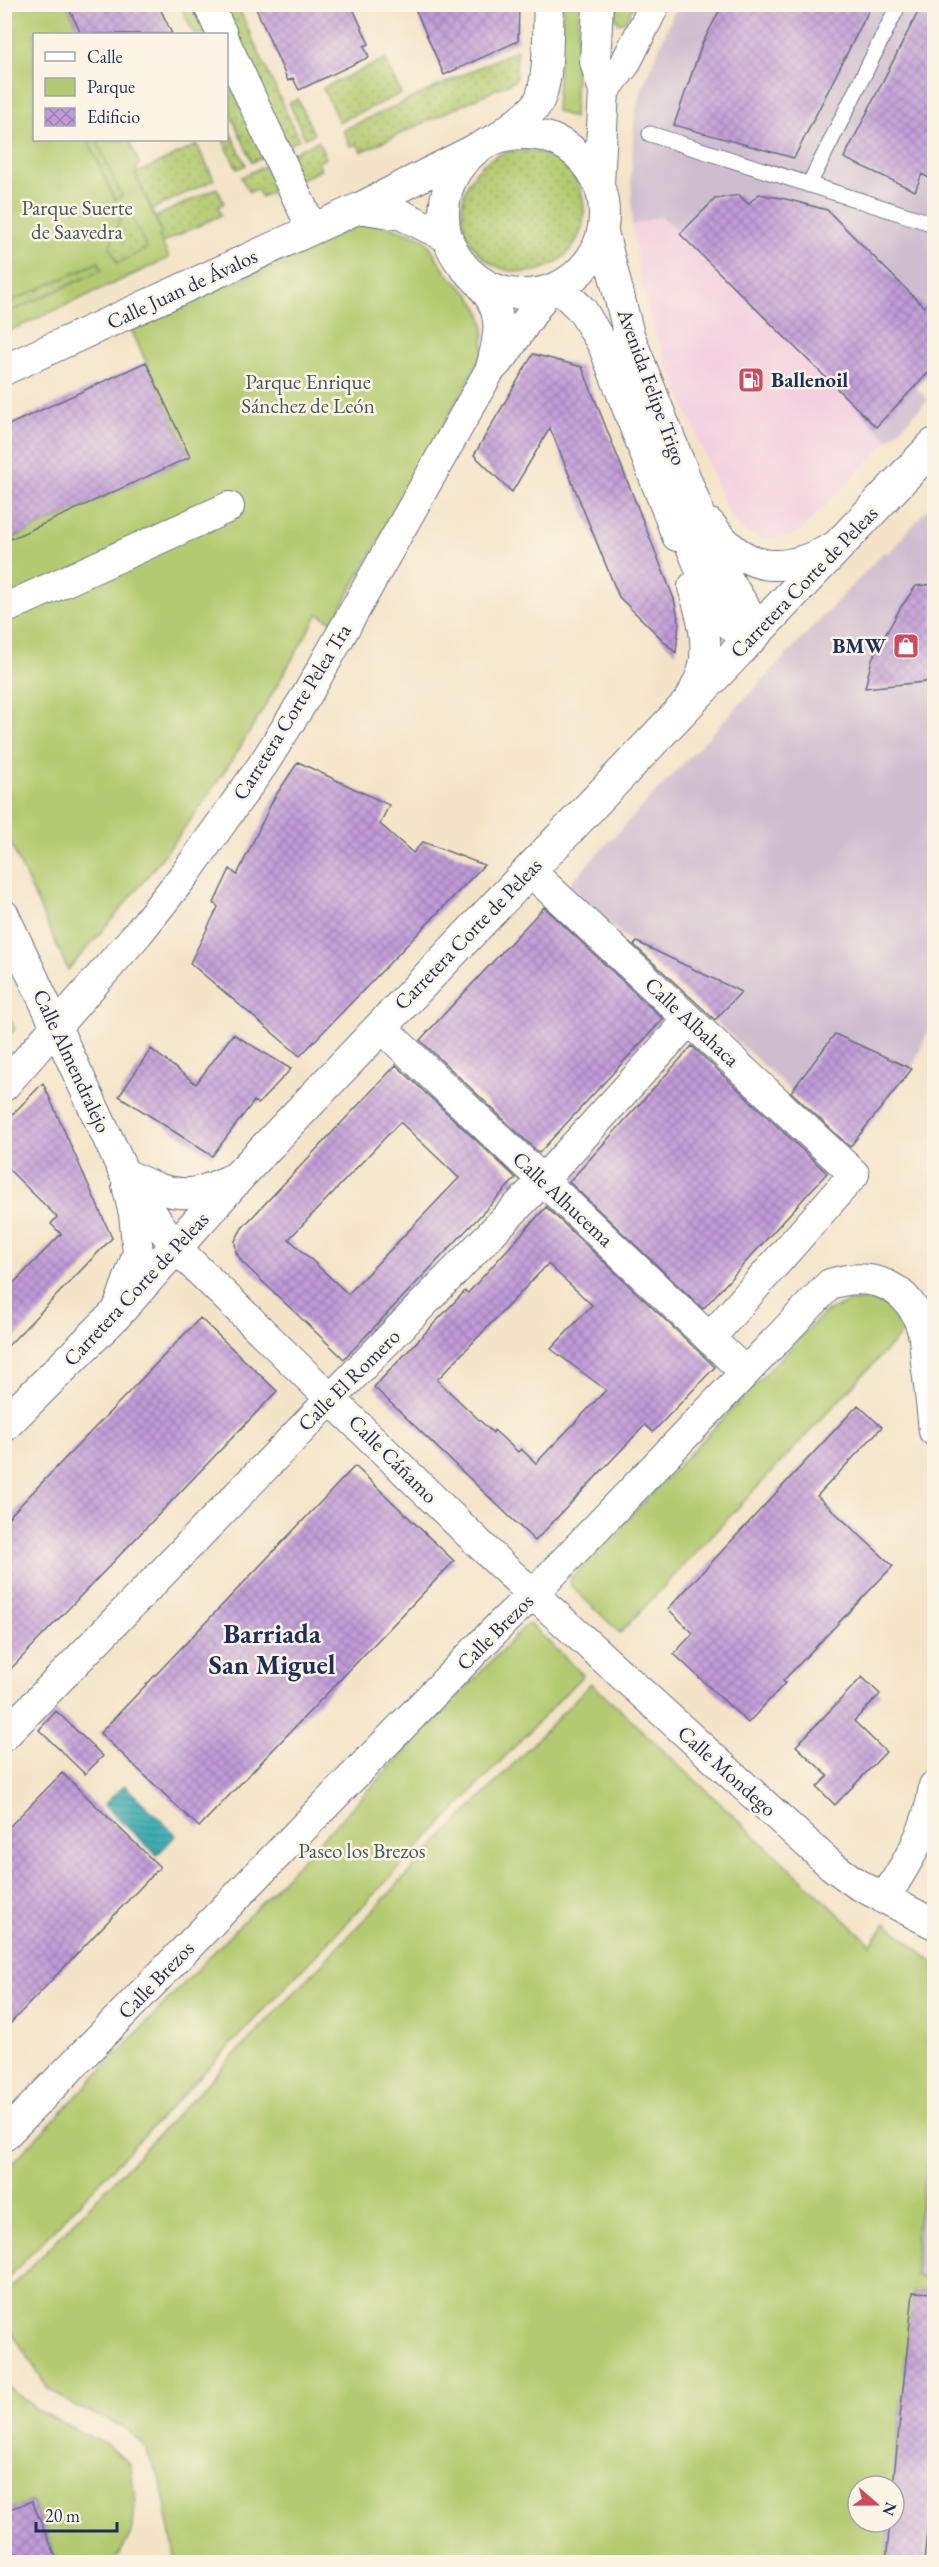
<svg xmlns="http://www.w3.org/2000/svg" width="939" height="2567" font-family="'EB Garamond',serif">
	<defs>
		<pattern id="garden-dots" width="8" height="8" patternUnits="userSpaceOnUse" patternTransform="scale(1.5)"><rect width="8" height="8" fill="#b3cb70"/><path d="M2 2h.1M6 6h.1" fill="none" stroke="#91a55f" stroke-width="1.8" stroke-linecap="round"/></pattern>
		<pattern id="water-rules" width="6" height="5" patternUnits="userSpaceOnUse" patternTransform="scale(1.5)"><rect width="6" height="5" fill="#39abb1"/><path d="M0 2.5h6" fill="none" stroke="#2f8c93"/></pattern>
		<pattern id="building-cross-hatch" width="8" height="8" patternUnits="userSpaceOnUse" patternTransform="scale(1.5)"><rect width="8" height="8" fill="#c19bd8"/><path d="M0 0l8 8M0 8l8-8" fill="none" stroke="#9c7fb2"/></pattern>
	</defs>
	<rect width="100%" height="100%" fill="#fcf5e5"/>
	<filter id="ink" filterUnits="userSpaceOnUse"><feTurbulence type="fractalNoise" baseFrequency=".0167" numOctaves="2"/><feDisplacementMap in="SourceGraphic" scale="12" xChannelSelector="R" yChannelSelector="G"/><feConvolveMatrix kernelMatrix="1 2 1 2 8 2 1 2 1" color-interpolation-filters="sRGB"/></filter>
	<filter id="wash" filterUnits="userSpaceOnUse"><feTurbulence type="fractalNoise" baseFrequency=".008" numOctaves="4" result="noise"/><feDisplacementMap in="SourceGraphic" scale="24" xChannelSelector="R" yChannelSelector="G"/><feGaussianBlur stdDeviation="1.35" result="paint"/><feColorMatrix in="noise" values="0 0 0 0 0 0 0 0 0 0 0 0 0 0 0 0 0 1.4 0 .05"/><feComposite in="paint" operator="in"/></filter>
	<g filter="url(#wash)">
		<rect width="100%" height="100%" fill="#f4e4c7"/>
		<path fill="#f3cfe0" d="M 661,216 L 889,440 L 799,532 L 791,536 L 762,539 L 744,532 L 730,518 L 655,333 L 640,280 L 632,225 Z"/>
		<path fill="#cfbdcf" d="M 677,5 L 934,5 L 934,367 L 916,387 L 928,400 L 889,440 L 661,216 L 632,225 L 631,177 L 635,114 L 641,91 Z
			M 934,501 L 934,1018 L 912,1069 L 852,1147 L 568,885 L 885,551 L 888,554 Z
			M 934,2122 L 934,2562 L 886,2562 L 890,2522 L 894,2522 L 913,2292 L 926,2292 L 916,2276 L 917,2226 Z"/>
		<path fill="#b3cb70" stroke="#677d67" stroke-width="1.5" d="M 4,5 L 67,5 L 81,34 L 34,34 L 34,140 L 129,140 L 139,163 L 135,174 L 162,233 L 159,235 L 169,258 L 5,333 Z
			M 563,5 L 579,5 L 574,118 L 556,111 Z
			M 616,5 L 634,5 L 626,21 L 619,23 L 615,18 Z
			M 375,221 L 423,238 L 429,245 L 446,273 L 469,294 L 480,310 L 484,326 L 483,354 L 333,622 L 318,614 C 290,663 262,713 232,760 C 183,835 127,904 68,970 L 5,831 L 5,542 L 190,457 L 131,329 L 360,224 Z
			M 4,1006 L 15,1029 L 5,1040 L 4,1040 Z
			M 867,1300 L 886,1305 L 909,1326 L 620,1633 L 571,1586 L 570,1579 L 824,1313 L 849,1302 Z
			M 526,1625 L 531,1625 L 583,1675 L 5,2281 L 5,2171 Z
			M 591,1683 L 871,1944 L 886,1923 L 934,1963 L 934,2122 L 917,2226 L 916,2276 L 926,2278 L 926,2292 L 913,2292 L 893,2486 L 858,2486 L 858,2522 L 890,2522 L 886,2562 L 176,2562 L 161,2482 L 143,2444 L 124,2427 L 75,2406 L 48,2389 L 5,2321 L 4,2295 Z
			M 4,2384 L 39,2411 L 109,2446 L 130,2465 C 137,2501 140,2534 112,2562 L 58,2562 L 32,2501 L 5,2511 Z"/>
		<path fill="url(#garden-dots)" stroke="#677d67" stroke-width="1.5" d="M 180,5 L 237,5 L 299,140 L 252,162 L 227,106 L 226,34 L 194,34 Z
			M 517,50 L 516,80 L 361,152 L 357,144 L 350,146 L 343,130 Z
			M 385,59 L 401,94 L 339,122 L 323,88 Z
			M 298,99 L 314,134 L 305,138 L 289,103 Z
			M 229,130 L 246,165 L 237,169 L 223,140 L 226,140 L 227,131 Z
			M 88,140 L 96,140 L 122,196 L 115,200 Z
			M 318,141 L 326,158 L 318,162 L 321,170 L 261,197 L 257,189 L 249,192 L 241,177 Z
			M 197,145 L 214,180 L 152,209 L 135,174 Z
			M462 211a61 61 0 1 1 122 0a61 61 0 1 1-122 0Z
			M 217,188 L 224,203 L 218,207 L 221,215 L 162,243 L 159,235 L 162,233 L 155,217 Z
			M 129,211 L 147,249 L 117,263 L 110,247 L 122,214 Z
			M 99,262 L 102,270 L 5,314 L 5,304 Z"/>
		<path fill="url(#water-rules)" stroke="#2a6d88" stroke-width="1.5" d="M 124,1785 L 176,1835 L 157,1855 L 104,1805 Z"/>
		<g id="blocks">
			<path fill="url(#building-cross-hatch)" fill-rule="evenodd" d="M 67,4 L 158,4 L 172,34 L 81,34 Z
				M 254,4 L 351,4 L 369,44 L 364,46 L 369,57 L 299,90 L 293,78 L 288,81 Z
				M 413,4 L 519,4 L 518,41 L 444,75 Z
				M 723,4 L 872,4 L 794,158 L 674,125 L 702,44 Z
				M 922,4 L 934,4 L 934,181 L 922,174 L 915,191 L 844,158 Z
				M 759,194 L 786,199 L 827,210 L 924,307 L 934,296 L 934,367 L 876,427 L 680,234 L 715,199 L 739,195 L 748,204 Z
				M 533,354 L 582,367 L 674,599 L 679,622 L 676,653 L 619,597 L 550,428 L 512,492 L 474,455 Z
				M 146,362 L 190,457 L 4,542 L 4,427 Z
				M 934,584 L 934,681 L 865,688 L 872,659 L 901,607 L 916,586 Z
				M 298,762 L 389,805 L 380,824 L 413,853 L 423,842 L 484,865 L 300,1056 L 190,963 L 218,907 L 214,903 L 230,869 L 237,875 L 274,798 Z
				M 544,907 L 663,1019 L 539,1153 L 420,1040 Z
				M 637,942 L 741,992 L 715,1020 L 634,945 Z
				M 233,1034 L 291,1069 L 258,1104 L 254,1101 L 212,1156 L 119,1096 L 151,1049 L 196,1084 Z
				M 835,1034 L 912,1069 L 850,1147 L 791,1092 Z
				M 692,1046 L 827,1173 L 703,1309 L 569,1182 Z
				M 396,1065 L 516,1178 L 344,1359 L 242,1262 L 236,1252 L 235,1241 L 242,1228 ZM 400,1122 L 459,1178 L 348,1294 L 289,1239 Z
				M 43,1083 L 112,1238 L 4,1350 L 4,1293 L 61,1234 L 51,1224 L 57,1217 L 4,1165 L 4,1123 Z
				M 546,1207 L 715,1367 L 653,1432 L 645,1425 L 535,1541 L 374,1387 L 465,1291 L 468,1293 ZM 548,1264 L 592,1305 L 551,1349 L 606,1390 L 536,1463 L 521,1449 L 518,1452 L 494,1430 L 493,1433 L 437,1380 Z
				M 200,1318 L 277,1391 L 4,1676 L 4,1522 Z
				M 858,1405 L 882,1427 L 817,1496 L 893,1566 L 783,1681 L 785,1683 L 748,1723 L 674,1654 L 693,1633 L 668,1609 Z
				M 355,1466 L 454,1561 L 199,1827 L 100,1733 Z
				M 862,1677 L 880,1694 L 854,1721 L 886,1752 L 835,1805 L 817,1787 L 828,1776 L 796,1746 Z
				M 56,1711 L 103,1756 L 85,1774 L 39,1730 Z
				M 62,1773 L 160,1867 L 4,2030 L 4,1832 Z
				M 913,2292 L 934,2293 L 934,2454 L 924,2562 L 886,2562 L 890,2522 L 894,2522 L 893,2486 Z
				M 32,2501 L 58,2562 L 4,2562 L 4,2511 Z"/>
		</g>
	</g>
	<g filter="url(#ink)">
		<use href="#blocks" fill-opacity="0" stroke="#676e83" stroke-width="1.5"/>
		<g fill="none" stroke-linecap="round" stroke-linejoin="round">
			<defs>
				<path id="lane" d="M 650,134 L 934,224
					M 809,185 L 899,4"/>
				<path id="street" d="M 208,4 L 222,34
					M 598,4 L 595,62 L 604,91 L 599,184
					M 226,44 L 312,229
					M 604,91 L 625,64 L 655,4
					M444 214a80 80 0 1 1 160 0a80 80 0 1 1-160 0Z
					M 499,137 C 510,127 525,118 535,107 C 551,88 547,30 549,4
					M 359,208 L 402,215 L 447,237
					M 603,232 L 629,335 L 697,507 C 706,553 734,588 758,628 L 748,639 C 712,618 705,575 688,540 C 683,531 677,524 671,516
					M 476,279 C 503,308 502,327 492,364
					M 558,287 L 582,310 L 603,345 L 677,536
					M 4,370 L 359,208 L 477,148
					M 710,524 C 747,575 784,574 836,546
					M 4,609 L 229,507
					M 690,700 C 694,690 700,680 703,670 C 710,643 701,613 693,587
					M 529,870 L 854,1174 L 710,1338
					M 4,915 L 124,1173 L 176,1248 L 501,1565 L 831,1865 L 857,1884 L 934,1924
					M 381,1027 L 745,1372
					M 4,1086 L 139,932 L 186,873 L 264,763 L 308,693 L 490,370 L 504,355 L 546,292
					M 124,1173 C 146,1184 174,1199 200,1191 C 213,1188 226,1181 239,1176
					M 118,1309 L 138,1253 L 134,1214 L 127,1185
					M 4,1736 L 543,1180 L 689,1020
					M 884,1899 C 907,1863 929,1829 934,1786
					M 4,2136 L 505,1620 L 533,1594 L 830,1284 C 872,1271 909,1285 922,1329 C 925,1339 925,1351 926,1362 C 929,1385 932,1408 934,1431"/>
				<path id="secondary" d="M 4,1425 L 115,1315 L 239,1176 L 934,445"/>
			</defs>
			<use href="#lane" stroke="#676e83" stroke-width="17"/>
			<use href="#street" stroke="#676e83" stroke-width="32"/>
			<use href="#secondary" stroke="#676e83" stroke-width="35"/>
			<use href="#lane" stroke="#fff" stroke-width="15"/>
			<use href="#street" stroke="#fff" stroke-width="30"/>
			<use href="#secondary" stroke="#fff" stroke-width="33"/>
		</g>
	</g>
	<defs>
		<symbol id="fuel-square" viewBox="-11 -11 22 22"><rect x="-9" y="-9" width="18" height="18" rx="4" fill="#d1495b" stroke="#fcf5e5"/><path d="M-5.5-6h7V0h2V4h1.3V-2.5L3-4.5l.8-.8L6-3V5H2.5V1h-1V6h-7ZM-4.2-4.7v3.2H.2V-4.7Z" fill="#fff"/></symbol>
		<symbol id="shop-square" viewBox="-11 -11 22 22"><rect x="-9" y="-9" width="18" height="18" rx="4" fill="#d1495b" stroke="#fcf5e5"/><path d="M-5-2.5h2.3a2.7 3.5 0 0 1 5.4 0H5L5.5 6h-11ZM-1.5-2.5h3a1.5 2.3 0 0 0-3 0Z" fill="#fff"/></symbol>
	</defs>
	<g fill-rule="evenodd">
		<use href="#fuel-square" x="736" y="365" width="30" height="30"/>
		<use href="#shop-square" x="891" y="631" width="30" height="30"/>
	</g>
	<g text-anchor="middle" stroke-width="5" stroke-linejoin="round" paint-order="stroke">
		<g font-size="21" fill="#415662" stroke="#fcf5e5">
			<text x="77" y="215">Parque Suerte<tspan x="77" dy="24">de Saavedra</tspan></text>
			<text x="308" y="389">Parque Enrique<tspan x="308" dy="24">Sánchez de León</tspan></text>
			<text x="362" y="1858">Paseo los Brezos</text>
		</g>
		<g font-size="21" fill="#1b2f5e" stroke="#fcf5e5">
			<text transform="translate(182 289) rotate(-25)" y="7">Calle Juan de Ávalos</text>
			<text transform="translate(652 387) rotate(70)" y="7">Avenida Felipe Trigo</text>
			<text transform="translate(804 582) rotate(-46)" y="7">Carretera Corte de Peleas</text>
			<text transform="translate(292 712) rotate(-58)" y="7">Carretera Corte Pelea Tra</text>
			<text transform="translate(468 934) rotate(-46)" y="7">Carretera Corte de Peleas</text>
			<text transform="translate(692 1022) rotate(43)" y="7">Calle Albahaca</text>
			<text transform="translate(72 1061) rotate(65)" y="7">Calle Almendralejo</text>
			<text transform="translate(563 1199) rotate(43)" y="7">Calle Alhucema</text>
			<text transform="translate(136 1289) rotate(-47)" y="7">Carretera Corte de Peleas</text>
			<text transform="translate(349 1380) rotate(-45)" y="7">Calle El Romero</text>
			<text transform="translate(393 1459) rotate(45)" y="7">Calle Cáñamo</text>
			<text transform="translate(495 1632) rotate(-45)" y="7">Calle Brezos</text>
			<text transform="translate(727 1771) rotate(42)" y="7">Calle Mondego</text>
			<text transform="translate(156 1980) rotate(-46)" y="7">Calle Brezos</text>
		</g>
		<g font-size="21" font-weight="bold" fill="#1b2f5e" stroke="#fcf5e5" text-anchor="start">
			<text x="771" y="387">Ballenoil</text>
			<text x="886" y="653" text-anchor="end">BMW</text>
		</g>
		<g font-size="27" font-weight="bold" fill="#1b2f5e" stroke="#fcf5e5">
			<text x="272" y="1643">Barriada<tspan x="272" dy="31">San Miguel</tspan></text>
		</g>
	</g>
	<rect width="939" height="2567" fill="none" stroke="#fcf5e5" stroke-width="24"/>
	<rect x="33" y="33" width="195" height="108" fill="#fcf5e5" stroke="#a2a6af" stroke-width="1.5"/>
	<rect x="45" y="52" width="30" height="9" fill="#ffffff" stroke="#a2a6af" stroke-width="1.5"/>
	<text x="87" y="63" font-size="18" fill="#1b2f5e">Calle</text>
	<rect x="45" y="78" width="30" height="18" fill="#b3cb70" stroke="#a2a6af" stroke-width="1.5"/>
	<text x="87" y="93" font-size="18" fill="#1b2f5e">Parque</text>
	<rect x="45" y="108" width="30" height="18" fill="url(#building-cross-hatch)" stroke="#a2a6af" stroke-width="1.5"/>
	<text x="87" y="123" font-size="18" fill="#1b2f5e">Edificio</text>
	<g transform="translate(876 2504) rotate(110)"><circle r="28" fill="#fcf5e5" stroke="#a2a6af" stroke-width="1.5"/>
	<path d="M0-4.5L10 22L0 15L-10 22Z" fill="#d1495b"/>
	<text y="-9" font-size="16" font-weight="bold" text-anchor="middle" fill="#1b2f5e">N</text>
	</g>
	<path d="M36 2522v9h81v-9" fill="none" stroke="#1b2f5e" stroke-width="3"/>
	<text x="45" y="2522" font-size="18" fill="#1b2f5e" stroke="#fcf5e5" stroke-width="4.5" paint-order="stroke">20 m</text>
</svg>
